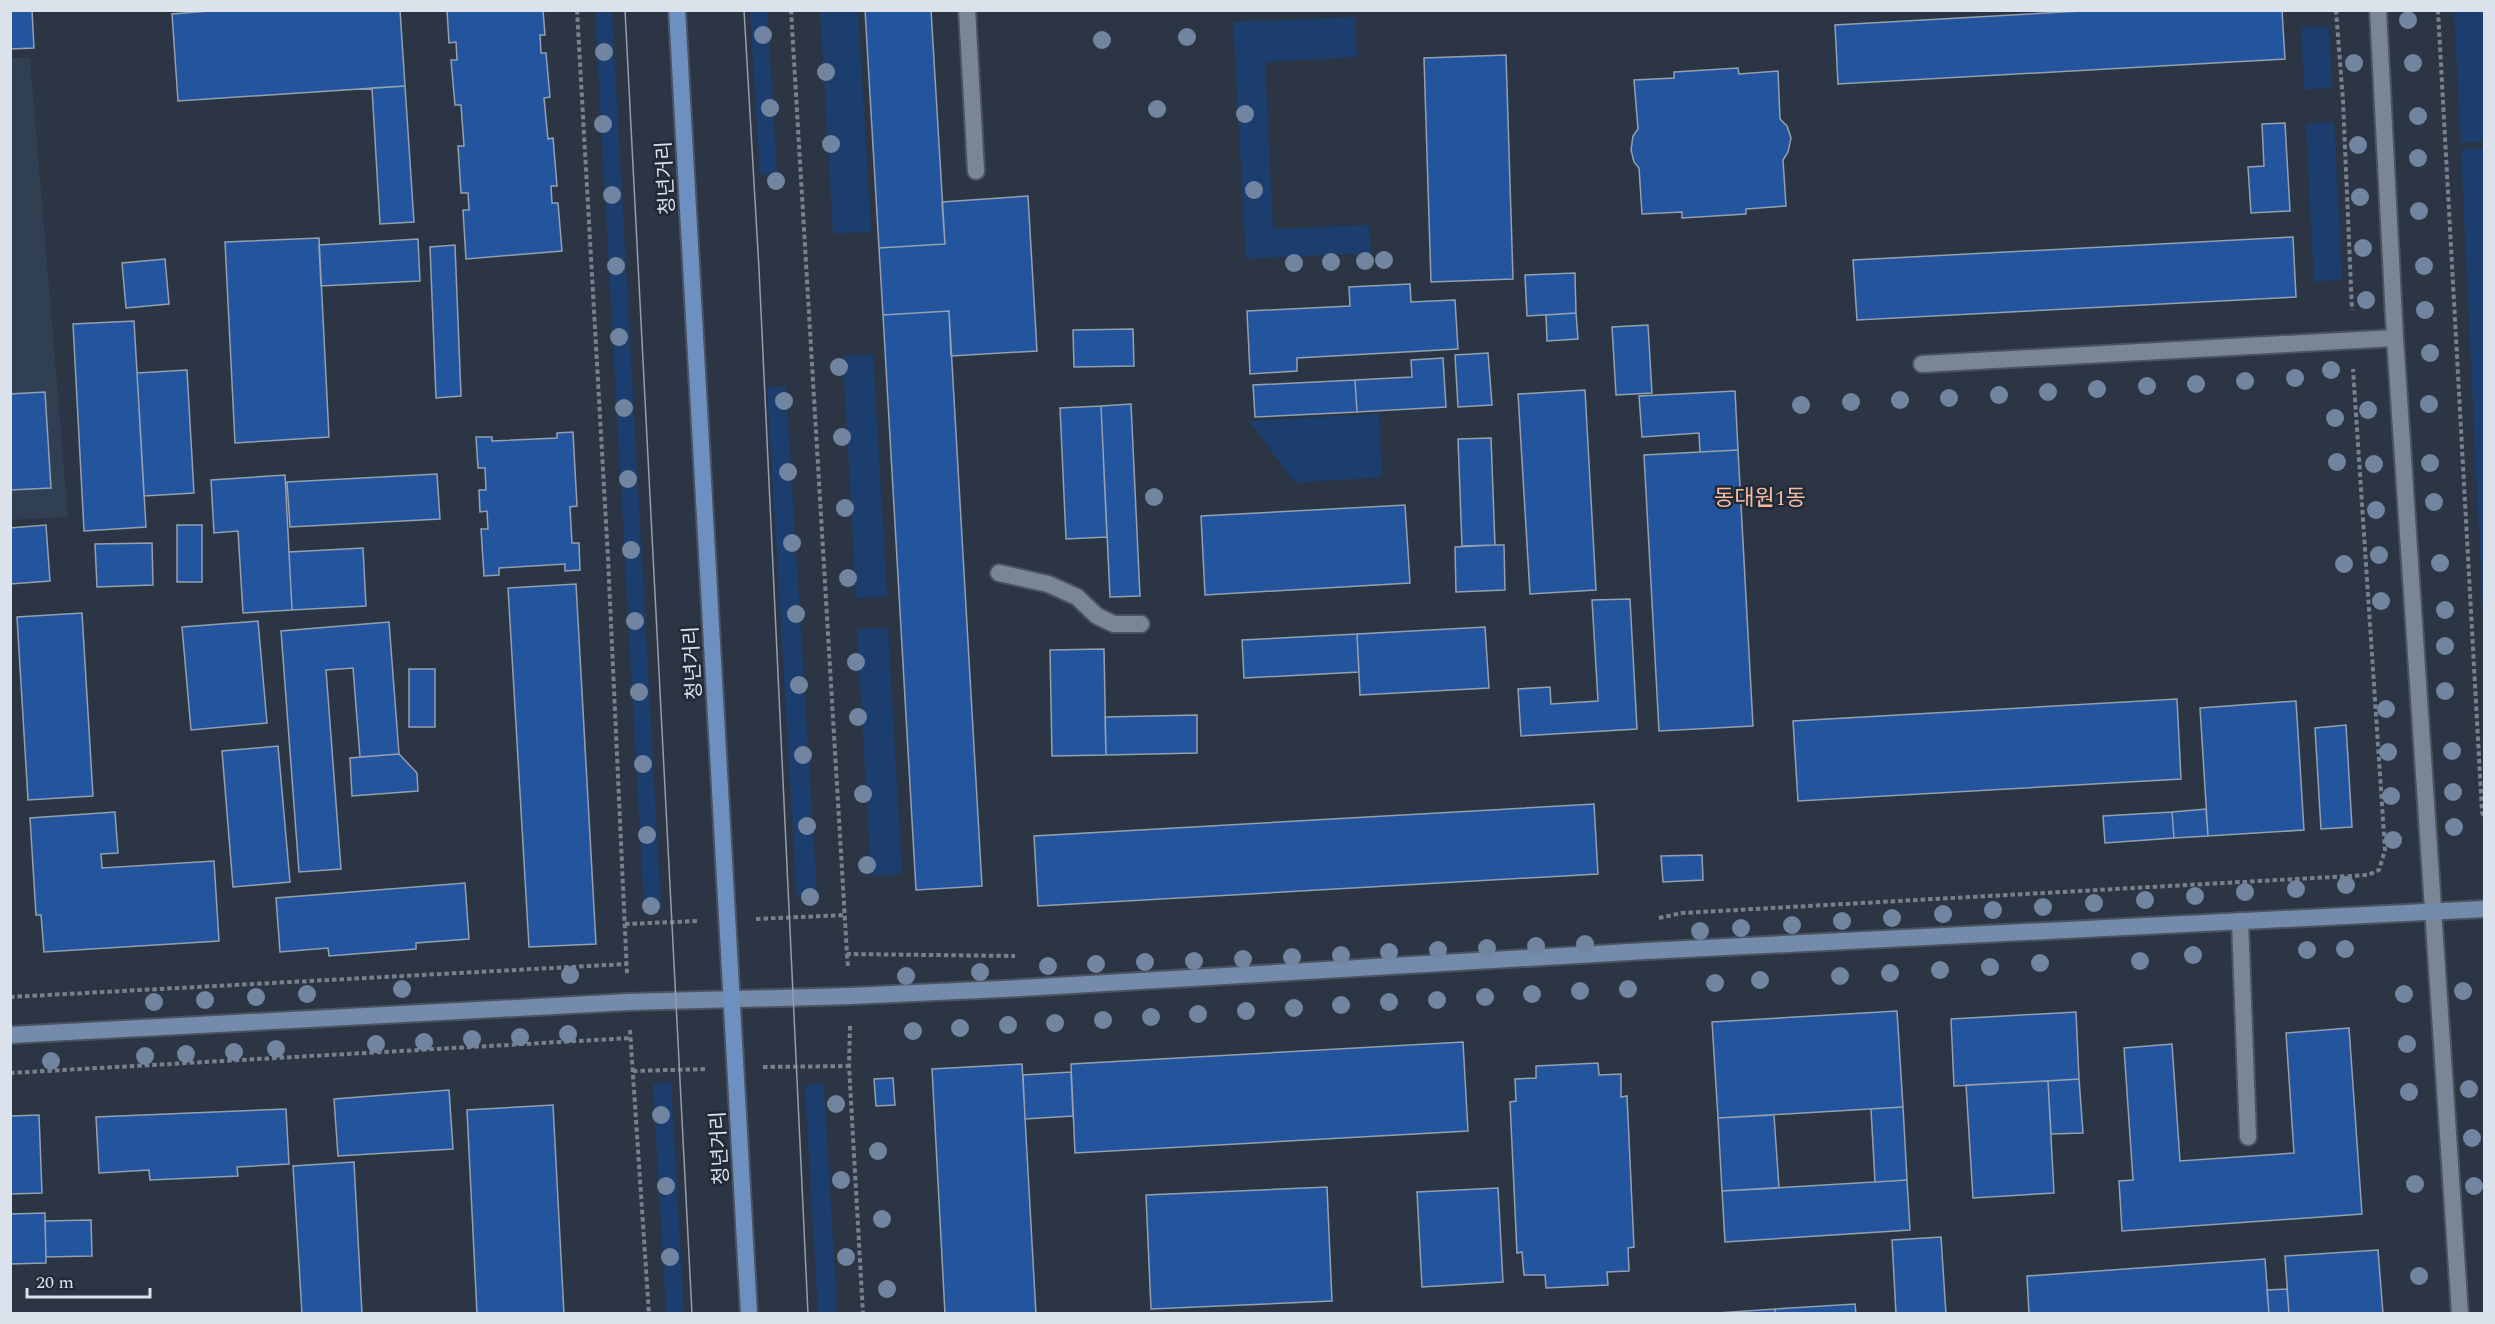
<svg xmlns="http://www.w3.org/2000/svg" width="2495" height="1324" font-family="Spectral,'Noto Sans KR',serif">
	<rect width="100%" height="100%" fill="#2b3543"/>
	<path fill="#313f53" d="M 10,58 L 30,58 L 68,517 L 11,520 Z"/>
	<path fill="#1c3e6f" d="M 595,11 L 612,11 L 661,909 L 644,909 Z
		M 750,11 L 767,11 L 777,174 L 760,175 Z
		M 820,11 L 858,11 L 871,232 L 833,234 Z
		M 2454,11 L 2484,11 L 2484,142 L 2461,142 Z
		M 1355,17 L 1357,57 L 1265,62 L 1273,229 L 1369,225 L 1371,253 L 1246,259 L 1233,22 Z
		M 2301,27 L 2329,27 L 2332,88 L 2304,90 Z
		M 2334,122 L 2342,280 L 2314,282 L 2306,124 Z
		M 2484,148 L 2484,638 L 2461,149 Z
		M 873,354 L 887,596 L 856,598 L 843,356 Z
		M 786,386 L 817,896 L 797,897 L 767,387 Z
		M 1379,414 L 1382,477 L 1295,483 L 1249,421 Z
		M 888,627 L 902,874 L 871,876 L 857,629 Z
		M 671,1082 L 684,1313 L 666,1313 L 653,1084 Z
		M 824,1084 L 837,1313 L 818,1313 L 805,1085 Z"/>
	<path fill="#23559e" stroke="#94a0b2" stroke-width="1.5" d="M 10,10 L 32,10 L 34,48 L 10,49 Z
		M 222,10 L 400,10 L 405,86 L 178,101 L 172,14 Z
		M 447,10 L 543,10 L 545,35 L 540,35 L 541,53 L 546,53 L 550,97 L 544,98 L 548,139 L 553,138 L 557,186 L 551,186 L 552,203 L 558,203 L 562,251 L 466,259 L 463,210 L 469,210 L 468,193 L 461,193 L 458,146 L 464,146 L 461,105 L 455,105 L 451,60 L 457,60 L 456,42 L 449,43 Z
		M 865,10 L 931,10 L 945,244 L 879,248 Z
		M 2099,10 L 2282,10 L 2285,59 L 1838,84 L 1835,25 Z
		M 1506,55 L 1513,279 L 1431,282 L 1424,58 Z
		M 1738,68 L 1739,74 L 1778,71 L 1780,119 L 1787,126 L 1791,138 L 1788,152 L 1783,160 L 1786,206 L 1746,209 L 1746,214 L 1682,218 L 1682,212 L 1642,214 L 1639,168 L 1634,162 L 1631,150 L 1633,136 L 1638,129 L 1634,80 L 1674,78 L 1674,72 Z
		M 405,86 L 414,222 L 380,224 L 372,88 Z
		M 2285,123 L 2290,211 L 2251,213 L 2248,167 L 2264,166 L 2262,124 Z
		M 1028,196 L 1037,351 L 951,356 L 949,311 L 883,315 L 879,248 L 945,244 L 942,202 Z
		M 2293,237 L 2296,297 L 1857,320 L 1853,260 Z
		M 319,238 L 329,437 L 235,443 L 225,242 Z
		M 418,239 L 420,281 L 321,286 L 319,245 Z
		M 455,245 L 461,396 L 436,398 L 430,247 Z
		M 165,259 L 169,304 L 126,308 L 122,263 Z
		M 1575,273 L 1576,313 L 1527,316 L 1525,275 Z
		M 1410,284 L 1411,302 L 1455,300 L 1458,349 L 1297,358 L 1297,371 L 1250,374 L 1247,311 L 1350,306 L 1349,287 Z
		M 949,311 L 982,886 L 916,890 L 883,315 Z
		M 1576,313 L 1578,339 L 1547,341 L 1546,315 Z
		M 134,321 L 146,527 L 84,531 L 73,324 Z
		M 1648,325 L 1652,393 L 1616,395 L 1612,327 Z
		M 1133,329 L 1134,366 L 1074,367 L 1073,330 Z
		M 1488,353 L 1492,405 L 1458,407 L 1455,355 Z
		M 1443,358 L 1446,407 L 1357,412 L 1355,380 L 1412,377 L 1411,360 Z
		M 187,370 L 194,493 L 144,496 L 137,373 Z
		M 1355,380 L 1357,412 L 1255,417 L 1253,385 Z
		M 1585,390 L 1596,590 L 1530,594 L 1518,394 Z
		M 1735,391 L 1738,450 L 1700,452 L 1699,433 L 1642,437 L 1639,396 Z
		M 45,392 L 51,488 L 10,490 L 10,394 Z
		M 1131,404 L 1140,596 L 1110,597 L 1101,406 Z
		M 1101,406 L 1107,537 L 1066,539 L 1060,408 Z
		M 573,432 L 577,506 L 570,507 L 572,543 L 579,543 L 580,570 L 565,571 L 565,564 L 499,568 L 499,575 L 484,576 L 481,529 L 488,529 L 487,511 L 480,512 L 479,490 L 486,490 L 485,468 L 478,468 L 476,437 L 492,437 L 492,441 L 557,438 L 557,433 Z
		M 1491,438 L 1495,545 L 1462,546 L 1458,439 Z
		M 1738,450 L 1753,726 L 1659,731 L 1644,455 Z
		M 437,474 L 440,519 L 290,527 L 287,482 Z
		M 285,475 L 292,610 L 243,613 L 238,531 L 214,533 L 211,480 Z
		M 1405,505 L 1410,583 L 1205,595 L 1201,516 Z
		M 46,525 L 50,581 L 10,584 L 10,528 Z
		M 177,525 L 202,525 L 202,582 L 177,582 Z
		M 152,543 L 153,585 L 97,587 L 95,544 Z
		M 1495,545 L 1504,545 L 1505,590 L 1456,592 L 1455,547 Z
		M 363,548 L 366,606 L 292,610 L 289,552 Z
		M 576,584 L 596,944 L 529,947 L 508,588 Z
		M 1630,599 L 1637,729 L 1521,736 L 1518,689 L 1550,687 L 1551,704 L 1598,701 L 1592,600 Z
		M 82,613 L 93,796 L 28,800 L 17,617 Z
		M 258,621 L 267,723 L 191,730 L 182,627 Z
		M 389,622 L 399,754 L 360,757 L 353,668 L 326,670 L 341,869 L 299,872 L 281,631 Z
		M 1485,627 L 1489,688 L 1360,695 L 1357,634 Z
		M 1357,634 L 1359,672 L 1244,678 L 1242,640 Z
		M 1104,649 L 1106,755 L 1052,756 L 1050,650 Z
		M 409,669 L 435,669 L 435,727 L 409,727 Z
		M 2177,699 L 2181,779 L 1798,801 L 1793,721 Z
		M 2296,701 L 2304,830 L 2208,836 L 2200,708 Z
		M 1197,715 L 1197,753 L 1106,755 L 1105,717 Z
		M 2346,725 L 2352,827 L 2321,829 L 2315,728 Z
		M 278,746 L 290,882 L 233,887 L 222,751 Z
		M 399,754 L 417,773 L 418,791 L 352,796 L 350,758 Z
		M 1594,804 L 1598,874 L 1038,906 L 1034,836 Z
		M 2206,809 L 2208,836 L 2174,838 L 2172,812 Z
		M 115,812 L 118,853 L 101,854 L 102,868 L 214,861 L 219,941 L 44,952 L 41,915 L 36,915 L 30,818 Z
		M 2172,812 L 2174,838 L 2105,843 L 2103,816 Z
		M 1702,855 L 1703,880 L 1663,882 L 1661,856 Z
		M 465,883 L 469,939 L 416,943 L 416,949 L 329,956 L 328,948 L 280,952 L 276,898 Z
		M 1897,1011 L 1903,1107 L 1718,1118 L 1712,1022 Z
		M 2076,1012 L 2079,1079 L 1954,1086 L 1951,1019 Z
		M 2349,1028 L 2362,1214 L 2122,1231 L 2119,1181 L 2133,1180 L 2124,1048 L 2172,1044 L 2180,1161 L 2294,1153 L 2286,1033 Z
		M 1463,1042 L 1468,1131 L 1075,1153 L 1071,1064 Z
		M 1598,1063 L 1599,1075 L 1621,1074 L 1621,1097 L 1627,1096 L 1634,1247 L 1628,1248 L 1629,1271 L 1607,1272 L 1608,1285 L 1546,1288 L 1545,1275 L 1524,1275 L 1522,1252 L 1517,1253 L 1510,1102 L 1516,1101 L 1515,1079 L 1536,1078 L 1536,1066 Z
		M 1022,1064 L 1036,1314 L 945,1314 L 932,1069 Z
		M 1071,1072 L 1073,1116 L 1025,1119 L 1023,1075 Z
		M 893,1078 L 895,1105 L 876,1106 L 874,1079 Z
		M 2079,1079 L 2083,1133 L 2051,1134 L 2048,1081 Z
		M 2048,1081 L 2054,1193 L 1973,1198 L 1966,1085 Z
		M 449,1090 L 453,1149 L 338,1156 L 334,1099 Z
		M 553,1105 L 564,1314 L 477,1314 L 467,1110 Z
		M 1903,1107 L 1907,1180 L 1875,1182 L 1871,1109 Z
		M 286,1109 L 289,1164 L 237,1167 L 238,1176 L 150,1180 L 149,1170 L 99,1173 L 96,1117 Z
		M 39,1115 L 42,1193 L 10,1194 L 10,1116 Z
		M 1774,1115 L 1779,1188 L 1722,1191 L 1718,1118 Z
		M 354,1162 L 362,1314 L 302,1314 L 293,1166 Z
		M 1907,1180 L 1910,1230 L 1725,1242 L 1722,1191 Z
		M 1327,1187 L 1332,1301 L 1151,1309 L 1146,1195 Z
		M 1498,1188 L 1503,1282 L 1422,1287 L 1417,1192 Z
		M 45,1213 L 46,1263 L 10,1264 L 10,1214 Z
		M 91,1220 L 92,1256 L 46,1257 L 45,1221 Z
		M 1941,1237 L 1946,1314 L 1896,1314 L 1892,1240 Z
		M 2378,1250 L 2383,1314 L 2289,1314 L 2285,1256 Z
		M 2265,1259 L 2269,1314 L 2029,1314 L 2027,1276 Z
		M 2287,1289 L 2289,1313 L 2269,1314 L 2267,1290 Z
		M 1855,1304 L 1856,1314 L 1775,1314 L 1775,1309 Z
		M 1775,1309 L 1775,1314 L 1702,1314 Z"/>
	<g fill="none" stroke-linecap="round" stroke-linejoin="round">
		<defs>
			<path id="service" d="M 967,10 L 976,171
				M 999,573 L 1048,584 L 1077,597 L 1097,616 L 1114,624 L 1141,624
				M 2240,921 L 2248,1137"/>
			<path id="minor" d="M 2378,10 L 2395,338 L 2460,1314
				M 1922,364 L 2395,338"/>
			<path id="secondary" d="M 10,1035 L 628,1002 L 850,996 L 1021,988 L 1646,951 L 2484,909"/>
			<path id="primary" d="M 677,10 L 749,1314"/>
		</defs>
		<use href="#service" stroke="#4b5360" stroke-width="20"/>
		<use href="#minor" stroke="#4b5360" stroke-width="20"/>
		<use href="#secondary" stroke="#4b5360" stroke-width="20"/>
		<use href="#primary" stroke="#4b5360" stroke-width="20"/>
		<path stroke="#78808c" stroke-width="4" stroke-dasharray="4.5 3" stroke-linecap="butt" d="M 577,10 L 608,558 L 627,974
			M 791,10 L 847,954 L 1015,956
			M 2336,10 L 2343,101 L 2352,310
			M 2438,10 L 2482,812 L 2484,817
			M 1659,918 L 1682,913 L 2368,875 L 2379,870 L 2385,850 L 2353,369
			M 756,919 L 845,915
			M 625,924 L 698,921
			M 847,954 L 848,968
			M 10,997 L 627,964
			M 850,1026 L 849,1066 L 863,1314
			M 630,1030 L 649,1314
			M 763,1067 L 849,1066
			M 633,1071 L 708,1069
			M 10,1073 L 631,1038"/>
		<use href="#service" stroke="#7a8697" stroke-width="16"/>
		<use href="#minor" stroke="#7a8697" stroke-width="16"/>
		<use href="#secondary" stroke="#748bac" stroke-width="16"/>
		<use href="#primary" stroke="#6e90c0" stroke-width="16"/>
		<path stroke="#969ea9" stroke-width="1.5" d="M 625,10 L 692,1314
			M 744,10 L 759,269 L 808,1314"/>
	</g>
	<g fill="#7184a0">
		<circle cx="2408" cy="20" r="9"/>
		<circle cx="763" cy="35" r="9"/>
		<circle cx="1187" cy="37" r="9"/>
		<circle cx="1102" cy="40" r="9"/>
		<circle cx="604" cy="52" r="9"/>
		<circle cx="2354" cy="63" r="9"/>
		<circle cx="2413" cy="63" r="9"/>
		<circle cx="826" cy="72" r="9"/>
		<circle cx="770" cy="108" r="9"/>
		<circle cx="1157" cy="109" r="9"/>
		<circle cx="1245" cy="114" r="9"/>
		<circle cx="2418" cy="116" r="9"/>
		<circle cx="603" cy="124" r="9"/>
		<circle cx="831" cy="144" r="9"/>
		<circle cx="2358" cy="145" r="9"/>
		<circle cx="2418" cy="158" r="9"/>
		<circle cx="776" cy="181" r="9"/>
		<circle cx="1254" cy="190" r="9"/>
		<circle cx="612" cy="195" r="9"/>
		<circle cx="2360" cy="197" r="9"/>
		<circle cx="2419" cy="211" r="9"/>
		<circle cx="2363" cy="248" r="9"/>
		<circle cx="1384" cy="260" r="9"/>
		<circle cx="1365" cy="261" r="9"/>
		<circle cx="1331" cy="262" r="9"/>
		<circle cx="1294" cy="263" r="9"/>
		<circle cx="616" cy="266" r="9"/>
		<circle cx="2424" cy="266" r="9"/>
		<circle cx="2366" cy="300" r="9"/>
		<circle cx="2425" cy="310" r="9"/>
		<circle cx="619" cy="337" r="9"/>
		<circle cx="2430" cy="353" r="9"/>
		<circle cx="839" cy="367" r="9"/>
		<circle cx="2331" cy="370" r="9"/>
		<circle cx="2295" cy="378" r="9"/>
		<circle cx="2245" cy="381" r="9"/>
		<circle cx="2196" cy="384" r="9"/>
		<circle cx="2147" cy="386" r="9"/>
		<circle cx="2097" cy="389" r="9"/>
		<circle cx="2048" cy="392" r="9"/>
		<circle cx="1999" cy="395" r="9"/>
		<circle cx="1949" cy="398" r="9"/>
		<circle cx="1900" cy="400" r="9"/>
		<circle cx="784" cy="401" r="9"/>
		<circle cx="1851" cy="402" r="9"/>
		<circle cx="2429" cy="404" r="9"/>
		<circle cx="1801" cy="405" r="9"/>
		<circle cx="624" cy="408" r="9"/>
		<circle cx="2368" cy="410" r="9"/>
		<circle cx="2335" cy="418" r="9"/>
		<circle cx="842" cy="437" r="9"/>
		<circle cx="2337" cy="462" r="9"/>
		<circle cx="2430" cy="463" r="9"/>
		<circle cx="2374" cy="464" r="9"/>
		<circle cx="788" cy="472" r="9"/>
		<circle cx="628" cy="479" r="9"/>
		<circle cx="1154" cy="497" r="9"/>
		<circle cx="2434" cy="502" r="9"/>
		<circle cx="845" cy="508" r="9"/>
		<circle cx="2376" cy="510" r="9"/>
		<circle cx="792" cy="543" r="9"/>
		<circle cx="631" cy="550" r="9"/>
		<circle cx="2379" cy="555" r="9"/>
		<circle cx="2440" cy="563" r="9"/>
		<circle cx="2344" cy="564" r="9"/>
		<circle cx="848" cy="578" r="9"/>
		<circle cx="2381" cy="601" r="9"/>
		<circle cx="2445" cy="610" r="9"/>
		<circle cx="796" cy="614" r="9"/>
		<circle cx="635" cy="621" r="9"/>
		<circle cx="2445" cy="646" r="9"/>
		<circle cx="856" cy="662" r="9"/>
		<circle cx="799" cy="685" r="9"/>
		<circle cx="2445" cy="691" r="9"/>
		<circle cx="639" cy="692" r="9"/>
		<circle cx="2386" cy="709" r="9"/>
		<circle cx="858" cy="717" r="9"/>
		<circle cx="2452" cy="751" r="9"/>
		<circle cx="2388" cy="752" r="9"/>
		<circle cx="803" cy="755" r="9"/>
		<circle cx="643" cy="764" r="9"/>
		<circle cx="2453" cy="792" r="9"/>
		<circle cx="863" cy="794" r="9"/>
		<circle cx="2391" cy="796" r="9"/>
		<circle cx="807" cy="826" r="9"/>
		<circle cx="2454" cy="827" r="9"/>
		<circle cx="647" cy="835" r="9"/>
		<circle cx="2393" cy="840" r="9"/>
		<circle cx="867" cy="865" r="9"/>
		<circle cx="2346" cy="885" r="9"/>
		<circle cx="2296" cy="889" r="9"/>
		<circle cx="2245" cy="892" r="9"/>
		<circle cx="2195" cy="896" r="9"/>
		<circle cx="810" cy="897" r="9"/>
		<circle cx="2145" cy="900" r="9"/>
		<circle cx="2094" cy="903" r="9"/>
		<circle cx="651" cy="906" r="9"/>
		<circle cx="2043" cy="907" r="9"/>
		<circle cx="1993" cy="910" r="9"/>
		<circle cx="1943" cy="914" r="9"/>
		<circle cx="1892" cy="918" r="9"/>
		<circle cx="1842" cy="921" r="9"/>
		<circle cx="1792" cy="925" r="9"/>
		<circle cx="1741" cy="928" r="9"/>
		<circle cx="1700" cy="931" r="9"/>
		<circle cx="1585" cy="944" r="9"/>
		<circle cx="1536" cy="946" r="9"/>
		<circle cx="1487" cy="948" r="9"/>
		<circle cx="2345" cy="949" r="9"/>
		<circle cx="1438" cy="950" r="9"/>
		<circle cx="2307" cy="950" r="9"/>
		<circle cx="1389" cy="952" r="9"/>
		<circle cx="1341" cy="955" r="9"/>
		<circle cx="2193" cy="955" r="9"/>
		<circle cx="1292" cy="957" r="9"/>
		<circle cx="1243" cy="959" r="9"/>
		<circle cx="1194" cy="961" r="9"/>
		<circle cx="2140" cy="961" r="9"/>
		<circle cx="1145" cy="962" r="9"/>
		<circle cx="2040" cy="963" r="9"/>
		<circle cx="1096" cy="964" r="9"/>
		<circle cx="1048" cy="966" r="9"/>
		<circle cx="1990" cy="967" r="9"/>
		<circle cx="1940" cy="970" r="9"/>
		<circle cx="980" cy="972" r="9"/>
		<circle cx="1890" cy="973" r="9"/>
		<circle cx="570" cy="975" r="9"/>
		<circle cx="906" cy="976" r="9"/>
		<circle cx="1840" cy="976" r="9"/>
		<circle cx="1760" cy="980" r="9"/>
		<circle cx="1715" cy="983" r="9"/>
		<circle cx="402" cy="989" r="9"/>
		<circle cx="1628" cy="989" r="9"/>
		<circle cx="1580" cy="991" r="9"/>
		<circle cx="2463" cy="991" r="9"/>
		<circle cx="307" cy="994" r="9"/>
		<circle cx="1532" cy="994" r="9"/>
		<circle cx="2404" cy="994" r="9"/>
		<circle cx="256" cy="997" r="9"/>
		<circle cx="1485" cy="997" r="9"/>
		<circle cx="205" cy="1000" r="9"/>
		<circle cx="1437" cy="1000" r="9"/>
		<circle cx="154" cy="1002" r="9"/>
		<circle cx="1389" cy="1002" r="9"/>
		<circle cx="1341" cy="1005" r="9"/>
		<circle cx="1294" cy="1008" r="9"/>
		<circle cx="1246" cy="1011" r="9"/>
		<circle cx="1198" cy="1014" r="9"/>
		<circle cx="1151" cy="1017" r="9"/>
		<circle cx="1103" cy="1020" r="9"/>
		<circle cx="1055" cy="1023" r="9"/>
		<circle cx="1008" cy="1025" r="9"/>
		<circle cx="960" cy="1028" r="9"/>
		<circle cx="913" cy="1031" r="9"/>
		<circle cx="568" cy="1034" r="9"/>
		<circle cx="520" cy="1037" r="9"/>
		<circle cx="472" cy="1039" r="9"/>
		<circle cx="424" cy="1042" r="9"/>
		<circle cx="376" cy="1044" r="9"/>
		<circle cx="2407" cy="1044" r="9"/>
		<circle cx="276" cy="1049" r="9"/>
		<circle cx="234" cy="1052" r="9"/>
		<circle cx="186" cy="1054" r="9"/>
		<circle cx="145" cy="1056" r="9"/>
		<circle cx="51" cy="1061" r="9"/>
		<circle cx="2469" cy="1089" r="9"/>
		<circle cx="2409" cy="1092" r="9"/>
		<circle cx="836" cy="1104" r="9"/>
		<circle cx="661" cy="1115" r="9"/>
		<circle cx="2472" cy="1138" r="9"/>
		<circle cx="878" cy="1151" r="9"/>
		<circle cx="841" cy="1180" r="9"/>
		<circle cx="2415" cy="1184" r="9"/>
		<circle cx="666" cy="1186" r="9"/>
		<circle cx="2474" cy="1186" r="9"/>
		<circle cx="882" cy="1219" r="9"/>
		<circle cx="670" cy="1257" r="9"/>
		<circle cx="846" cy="1257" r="9"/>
		<circle cx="2419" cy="1276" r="9"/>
		<circle cx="887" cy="1289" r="9"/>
	</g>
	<g text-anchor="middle" stroke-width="5" stroke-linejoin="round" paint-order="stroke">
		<g font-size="20" fill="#dce2ec" stroke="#212a39">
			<text transform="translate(665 178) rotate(-93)" y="7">청년거리</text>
			<text transform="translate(692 663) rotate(-93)" y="7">청년거리</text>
			<text transform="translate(719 1148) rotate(-93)" y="7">청년거리</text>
		</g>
		<g font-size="22" fill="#f8bd9f" stroke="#212a39">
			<text x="1760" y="505">동대원1동</text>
		</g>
	</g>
	<rect width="2495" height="1324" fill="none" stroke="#dce2ec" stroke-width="24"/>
	<path d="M27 1288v9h123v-9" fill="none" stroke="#dce2ec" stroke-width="3"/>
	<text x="36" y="1288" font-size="18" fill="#dce2ec" stroke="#212a39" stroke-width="4.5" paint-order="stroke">20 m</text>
</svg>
